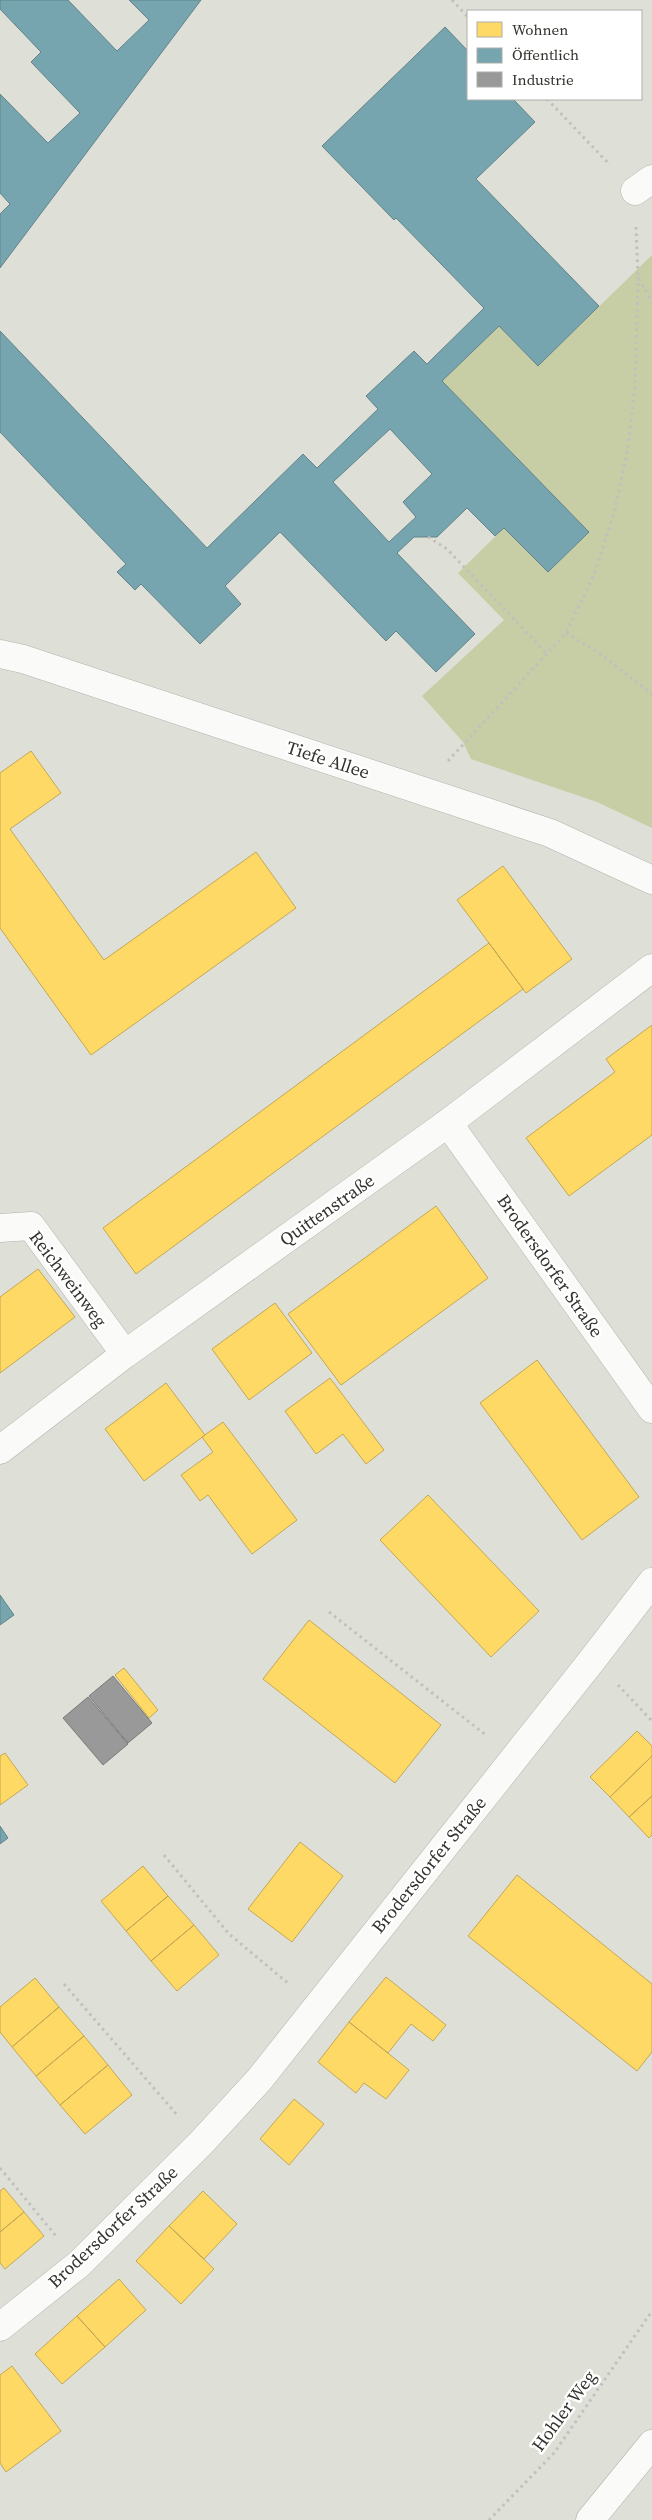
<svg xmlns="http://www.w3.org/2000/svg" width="652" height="2520" font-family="'Source Serif 4',serif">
	<rect width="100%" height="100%" fill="#dee0d7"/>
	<path fill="#c7cda5" d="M 652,255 L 652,828 L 597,802 L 471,759 L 463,742 L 422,696 L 504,620 L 458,573 L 504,528 L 548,572 L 589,532 L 442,381 L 499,326 L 538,366 Z"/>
	<path fill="#ffd966" stroke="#c2a755" d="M 31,751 L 61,793 L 10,829 L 104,960 L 256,852 L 296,908 L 91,1055 L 0,928 L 0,773 Z
		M 503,866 L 572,959 L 526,993 L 457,900 Z
		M 489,943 L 523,989 L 136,1274 L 103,1228 Z
		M 652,1025 L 652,1135 L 569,1196 L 526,1138 L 615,1072 L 606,1059 Z
		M 436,1206 L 488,1278 L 341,1385 L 288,1314 Z
		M 38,1269 L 75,1317 L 0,1373 L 0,1297 Z
		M 275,1303 L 312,1353 L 249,1400 L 212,1349 Z
		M 537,1360 L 639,1497 L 582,1540 L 480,1403 Z
		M 330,1378 L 384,1450 L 366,1464 L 343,1434 L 316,1454 L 285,1411 Z
		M 166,1383 L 205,1435 L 144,1481 L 105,1429 Z
		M 223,1422 L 297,1520 L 252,1554 L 208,1495 L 200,1501 L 181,1475 L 213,1452 L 202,1437 Z
		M 428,1495 L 539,1611 L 491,1657 L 380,1540 Z
		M 309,1620 L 441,1725 L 395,1783 L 263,1679 Z
		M 124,1668 L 158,1710 L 149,1718 L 115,1675 Z
		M 637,1731 L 652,1746 L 652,1756 L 610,1797 L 590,1777 Z
		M 5,1753 L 28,1785 L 0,1805 L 0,1756 Z
		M 652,1756 L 652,1796 L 629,1817 L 610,1797 Z
		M 652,1796 L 652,1835 L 649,1838 L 629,1817 Z
		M 300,1842 L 343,1876 L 292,1942 L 248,1909 Z
		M 143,1866 L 168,1896 L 126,1931 L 101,1901 Z
		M 517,1875 L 652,1984 L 652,2052 L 637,2071 L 468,1936 Z
		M 168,1896 L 194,1925 L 151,1961 L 126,1931 Z
		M 194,1925 L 219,1955 L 177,1991 L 151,1961 Z
		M 386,1977 L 446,2025 L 433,2041 L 411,2024 L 388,2053 L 349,2022 Z
		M 35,1978 L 59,2007 L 12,2047 L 0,2032 L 0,2007 Z
		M 59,2007 L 84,2036 L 36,2076 L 12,2047 Z
		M 349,2022 L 409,2070 L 386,2099 L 364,2083 L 356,2093 L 318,2062 Z
		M 84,2036 L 108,2065 L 60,2105 L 36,2076 Z
		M 108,2065 L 132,2095 L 85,2134 L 60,2105 Z
		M 294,2099 L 324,2124 L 289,2165 L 260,2139 Z
		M 4,2188 L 24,2212 L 0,2232 L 0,2191 Z
		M 203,2191 L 237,2224 L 204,2259 L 169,2226 Z
		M 24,2212 L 44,2236 L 5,2269 L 0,2263 L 0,2232 Z
		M 169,2226 L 214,2269 L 181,2304 L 136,2261 Z
		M 119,2279 L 146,2310 L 105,2347 L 77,2316 Z
		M 77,2316 L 105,2347 L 62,2384 L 35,2354 Z
		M 12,2366 L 61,2431 L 6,2472 L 0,2463 L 0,2375 Z"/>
	<path fill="#76a5af" stroke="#628388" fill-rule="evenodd" d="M 0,0 L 68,0 L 117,51 L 149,20 L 129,0 L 201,0 L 0,268 L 0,214 L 10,204 L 0,193 L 0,94 L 48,143 L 80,113 L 31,62 L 41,52 L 0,9 Z
		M 445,27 L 468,51 L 468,99 L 513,99 L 535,122 L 476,179 L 599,306 L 538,366 L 499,326 L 442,381 L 589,532 L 548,572 L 504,528 L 495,536 L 467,508 L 437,537 L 414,537 L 397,553 L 475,634 L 436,672 L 396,631 L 386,641 L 280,532 L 225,586 L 241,604 L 200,644 L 141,584 L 135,590 L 117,572 L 126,564 L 0,432 L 0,331 L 207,548 L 303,454 L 317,468 L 378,409 L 366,396 L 414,351 L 427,364 L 484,308 L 396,218 L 394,220 L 322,146 ZM 390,429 L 432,474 L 403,502 L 416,517 L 389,542 L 333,482 Z
		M 0,1595 L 14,1615 L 0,1625 Z
		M 0,1826 L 8,1838 L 0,1844 Z"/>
	<path fill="#999" stroke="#7a7a79" d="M 113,1676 L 152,1723 L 128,1743 L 89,1696 Z
		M 88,1697 L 128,1744 L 103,1765 L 63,1718 Z"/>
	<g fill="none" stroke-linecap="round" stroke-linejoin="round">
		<defs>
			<path id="minor" d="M 635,191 L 652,179
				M 0,654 L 23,659 L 550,833 L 652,880
				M 448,1123 L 652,1409
				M 0,1228 L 31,1226 L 125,1354
				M 0,1450 L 125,1354 L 448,1123 L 652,968
				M 0,2327 L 79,2264 L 201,2143 L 259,2080 L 593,1659 L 652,1582
				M 590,2520 L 652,2444"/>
		</defs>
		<use href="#minor" stroke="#b1b3ac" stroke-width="29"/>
		<path stroke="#c0c0bd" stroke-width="3" stroke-dasharray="2.5 4" stroke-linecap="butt" d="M 452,0 L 468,17
			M 547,99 L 610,165
			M 636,227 L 638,277 L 652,302
			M 428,537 L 447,549 L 547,654
			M 566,633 L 602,655 L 652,694
			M 448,761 L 566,633 L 593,577 L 614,514 L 628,448 L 635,387 L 638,277
			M 329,1612 L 487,1736
			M 618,1685 L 652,1721
			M 164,1855 L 229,1934 L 289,1984
			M 64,1984 L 178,2116
			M 0,2168 L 56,2236
			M 489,2520 L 554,2453 L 652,2311"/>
		<use href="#minor" stroke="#fafaf9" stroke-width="28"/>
	</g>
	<g text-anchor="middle" stroke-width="5" stroke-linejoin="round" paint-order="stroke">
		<g font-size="18" fill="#32332d" stroke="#fff">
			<text transform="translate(328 760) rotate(18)" y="6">Tiefe Allee</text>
			<text transform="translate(327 1210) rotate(-35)" y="6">Quittenstraße</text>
			<text transform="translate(550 1266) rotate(55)" y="6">Brodersdorfer Straße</text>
			<text transform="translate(68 1279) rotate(53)" y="6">Reichweinweg</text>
			<text transform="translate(429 1865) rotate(-51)" y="6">Brodersdorfer Straße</text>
			<text transform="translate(113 2227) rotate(-43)" y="6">Brodersdorfer Straße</text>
			<text transform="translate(564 2411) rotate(-54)" y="6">Hohler Weg</text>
		</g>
	</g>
	<rect x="467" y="10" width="175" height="90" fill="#ffffff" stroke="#adadab"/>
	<rect x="477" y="22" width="25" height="15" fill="#ffd966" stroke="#adadab"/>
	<text x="512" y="35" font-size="15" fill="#32332d">Wohnen</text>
	<rect x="477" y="48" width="25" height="15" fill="#76a5af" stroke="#adadab"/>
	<text x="512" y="60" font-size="15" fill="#32332d">Öffentlich</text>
	<rect x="477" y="72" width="25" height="15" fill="#999999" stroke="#adadab"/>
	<text x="512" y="85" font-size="15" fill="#32332d">Industrie</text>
</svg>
